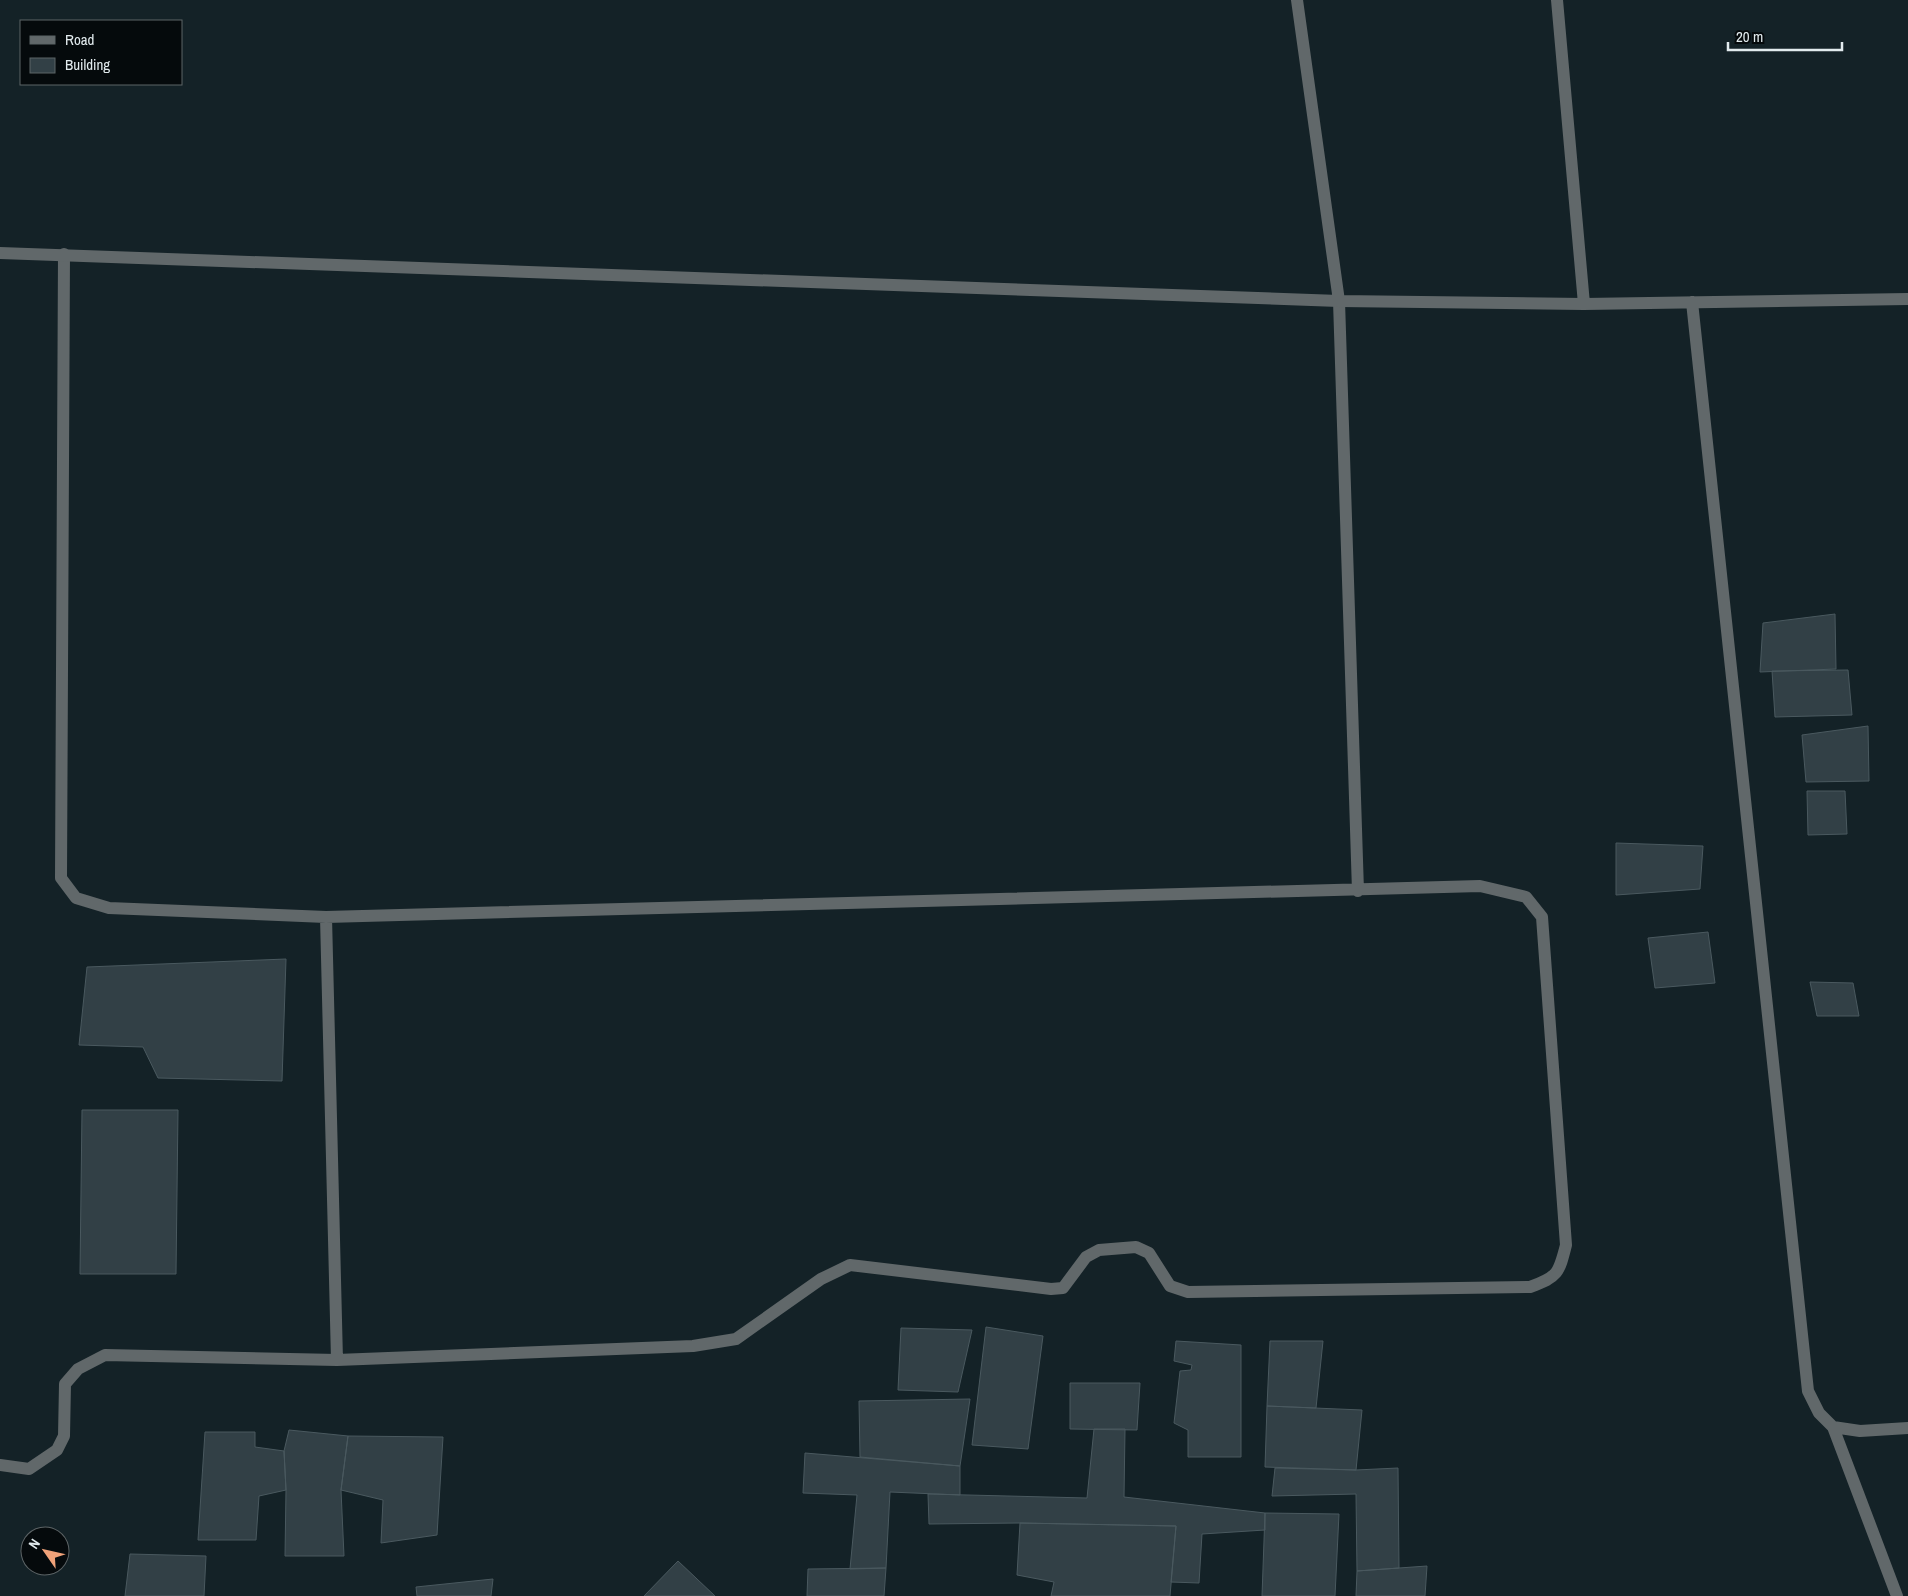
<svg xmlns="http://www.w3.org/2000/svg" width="1908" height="1596" font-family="'Archivo Narrow',sans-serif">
	<rect width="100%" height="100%" fill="#142227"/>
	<path fill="#324046" stroke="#4a595f" d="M 1835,614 L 1836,669 L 1760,672 L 1763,623 Z
		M 1848,670 L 1852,715 L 1775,717 L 1772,671 Z
		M 1868,726 L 1869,781 L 1806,782 L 1802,735 Z
		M 1807,791 L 1845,791 L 1847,834 L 1808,835 Z
		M 1616,843 L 1703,846 L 1700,889 L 1616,895 Z
		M 1708,932 L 1715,983 L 1655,988 L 1648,938 Z
		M 286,959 L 282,1081 L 158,1078 L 143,1047 L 79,1045 L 87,967 Z
		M 1810,982 L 1853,983 L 1859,1016 L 1817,1016 Z
		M 82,1110 L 178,1110 L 176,1274 L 80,1274 Z
		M 986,1327 L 1043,1336 L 1028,1449 L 972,1445 Z
		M 901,1328 L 972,1330 L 958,1392 L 898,1390 Z
		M 1176,1341 L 1241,1345 L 1241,1457 L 1188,1457 L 1188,1430 L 1174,1423 L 1180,1371 L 1191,1370 L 1192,1365 L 1174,1361 Z
		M 1270,1341 L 1323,1341 L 1316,1408 L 1267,1406 Z
		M 1070,1383 L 1140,1383 L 1137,1430 L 1070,1429 Z
		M 970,1399 L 960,1466 L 860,1457 L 859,1401 Z
		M 1267,1406 L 1362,1410 L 1356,1470 L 1265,1467 Z
		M 1094,1429 L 1125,1429 L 1124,1497 L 1265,1513 L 1265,1530 L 1202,1534 L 1199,1583 L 1171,1582 L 1176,1526 L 1020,1523 L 929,1524 L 928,1494 L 1087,1498 Z
		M 289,1430 L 348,1436 L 341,1490 L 344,1556 L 285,1556 L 286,1490 L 284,1451 Z
		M 205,1432 L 255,1432 L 255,1447 L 284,1451 L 286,1490 L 259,1496 L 256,1540 L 198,1540 Z
		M 348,1436 L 443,1437 L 437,1535 L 381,1543 L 383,1500 L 341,1490 Z
		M 805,1453 L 960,1466 L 960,1495 L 890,1492 L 886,1568 L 850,1569 L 857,1495 L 803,1493 Z
		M 1275,1468 L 1356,1470 L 1398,1468 L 1399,1568 L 1357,1571 L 1356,1494 L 1272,1496 Z
		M 1265,1513 L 1339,1514 L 1335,1596 L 1262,1596 Z
		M 1020,1523 L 1176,1526 L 1170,1596 L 1051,1596 L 1054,1582 L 1017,1575 Z
		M 130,1554 L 206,1556 L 204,1596 L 125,1596 Z
		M 678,1561 L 715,1596 L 644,1596 Z
		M 1427,1566 L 1425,1596 L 1356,1596 L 1357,1571 Z
		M 886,1568 L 884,1596 L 807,1596 L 808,1569 Z
		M 493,1579 L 491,1596 L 417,1596 L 416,1587 Z"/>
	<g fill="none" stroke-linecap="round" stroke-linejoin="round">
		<path stroke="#61686a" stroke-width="12" d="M 1339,301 L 1358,891
			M 326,917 L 337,1360
			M 0,1465 L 29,1469 L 57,1450 L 64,1436 L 65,1384 L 78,1369 L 105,1355 L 337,1360 L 693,1346 L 736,1339 L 821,1279 L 850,1265 L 1051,1289 L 1063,1288 L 1086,1257 L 1099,1250 L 1136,1247 L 1149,1253 L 1170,1286 L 1188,1292 L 1530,1287 C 1558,1277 1559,1273 1566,1245 L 1542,917 L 1526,897 L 1480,886 L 326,917 L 109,908 L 76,898 L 61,878 L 64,254"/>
		<path stroke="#61686a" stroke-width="12" d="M 1297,0 L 1339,301
			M 1557,0 L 1584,304
			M 0,253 L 1339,301 L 1584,304 L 1908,299
			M 1692,302 L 1808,1391 L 1819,1413 L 1833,1427 L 1897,1596
			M 1833,1427 L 1860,1431 L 1908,1428"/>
	</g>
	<rect x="20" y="20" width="162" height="65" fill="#050a0c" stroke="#5d6466"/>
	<rect x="30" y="36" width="25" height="8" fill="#61686a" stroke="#5d6466"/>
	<text x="65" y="45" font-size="15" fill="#e2ebee">Road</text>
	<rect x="30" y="58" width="25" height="15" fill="#324046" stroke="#5d6466"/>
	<text x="65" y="70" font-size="15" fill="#e2ebee">Building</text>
	<g transform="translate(45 1551) rotate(304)"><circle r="24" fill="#050a0c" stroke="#5d6466"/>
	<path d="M0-4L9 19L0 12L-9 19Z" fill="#f0a279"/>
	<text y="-8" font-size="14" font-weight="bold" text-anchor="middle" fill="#e2ebee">N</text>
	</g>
	<path d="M1728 42v8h114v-8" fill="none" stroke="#e2ebee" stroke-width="2.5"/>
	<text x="1736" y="42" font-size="15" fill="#e2ebee" stroke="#050a0c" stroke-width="4" paint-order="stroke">20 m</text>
</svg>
